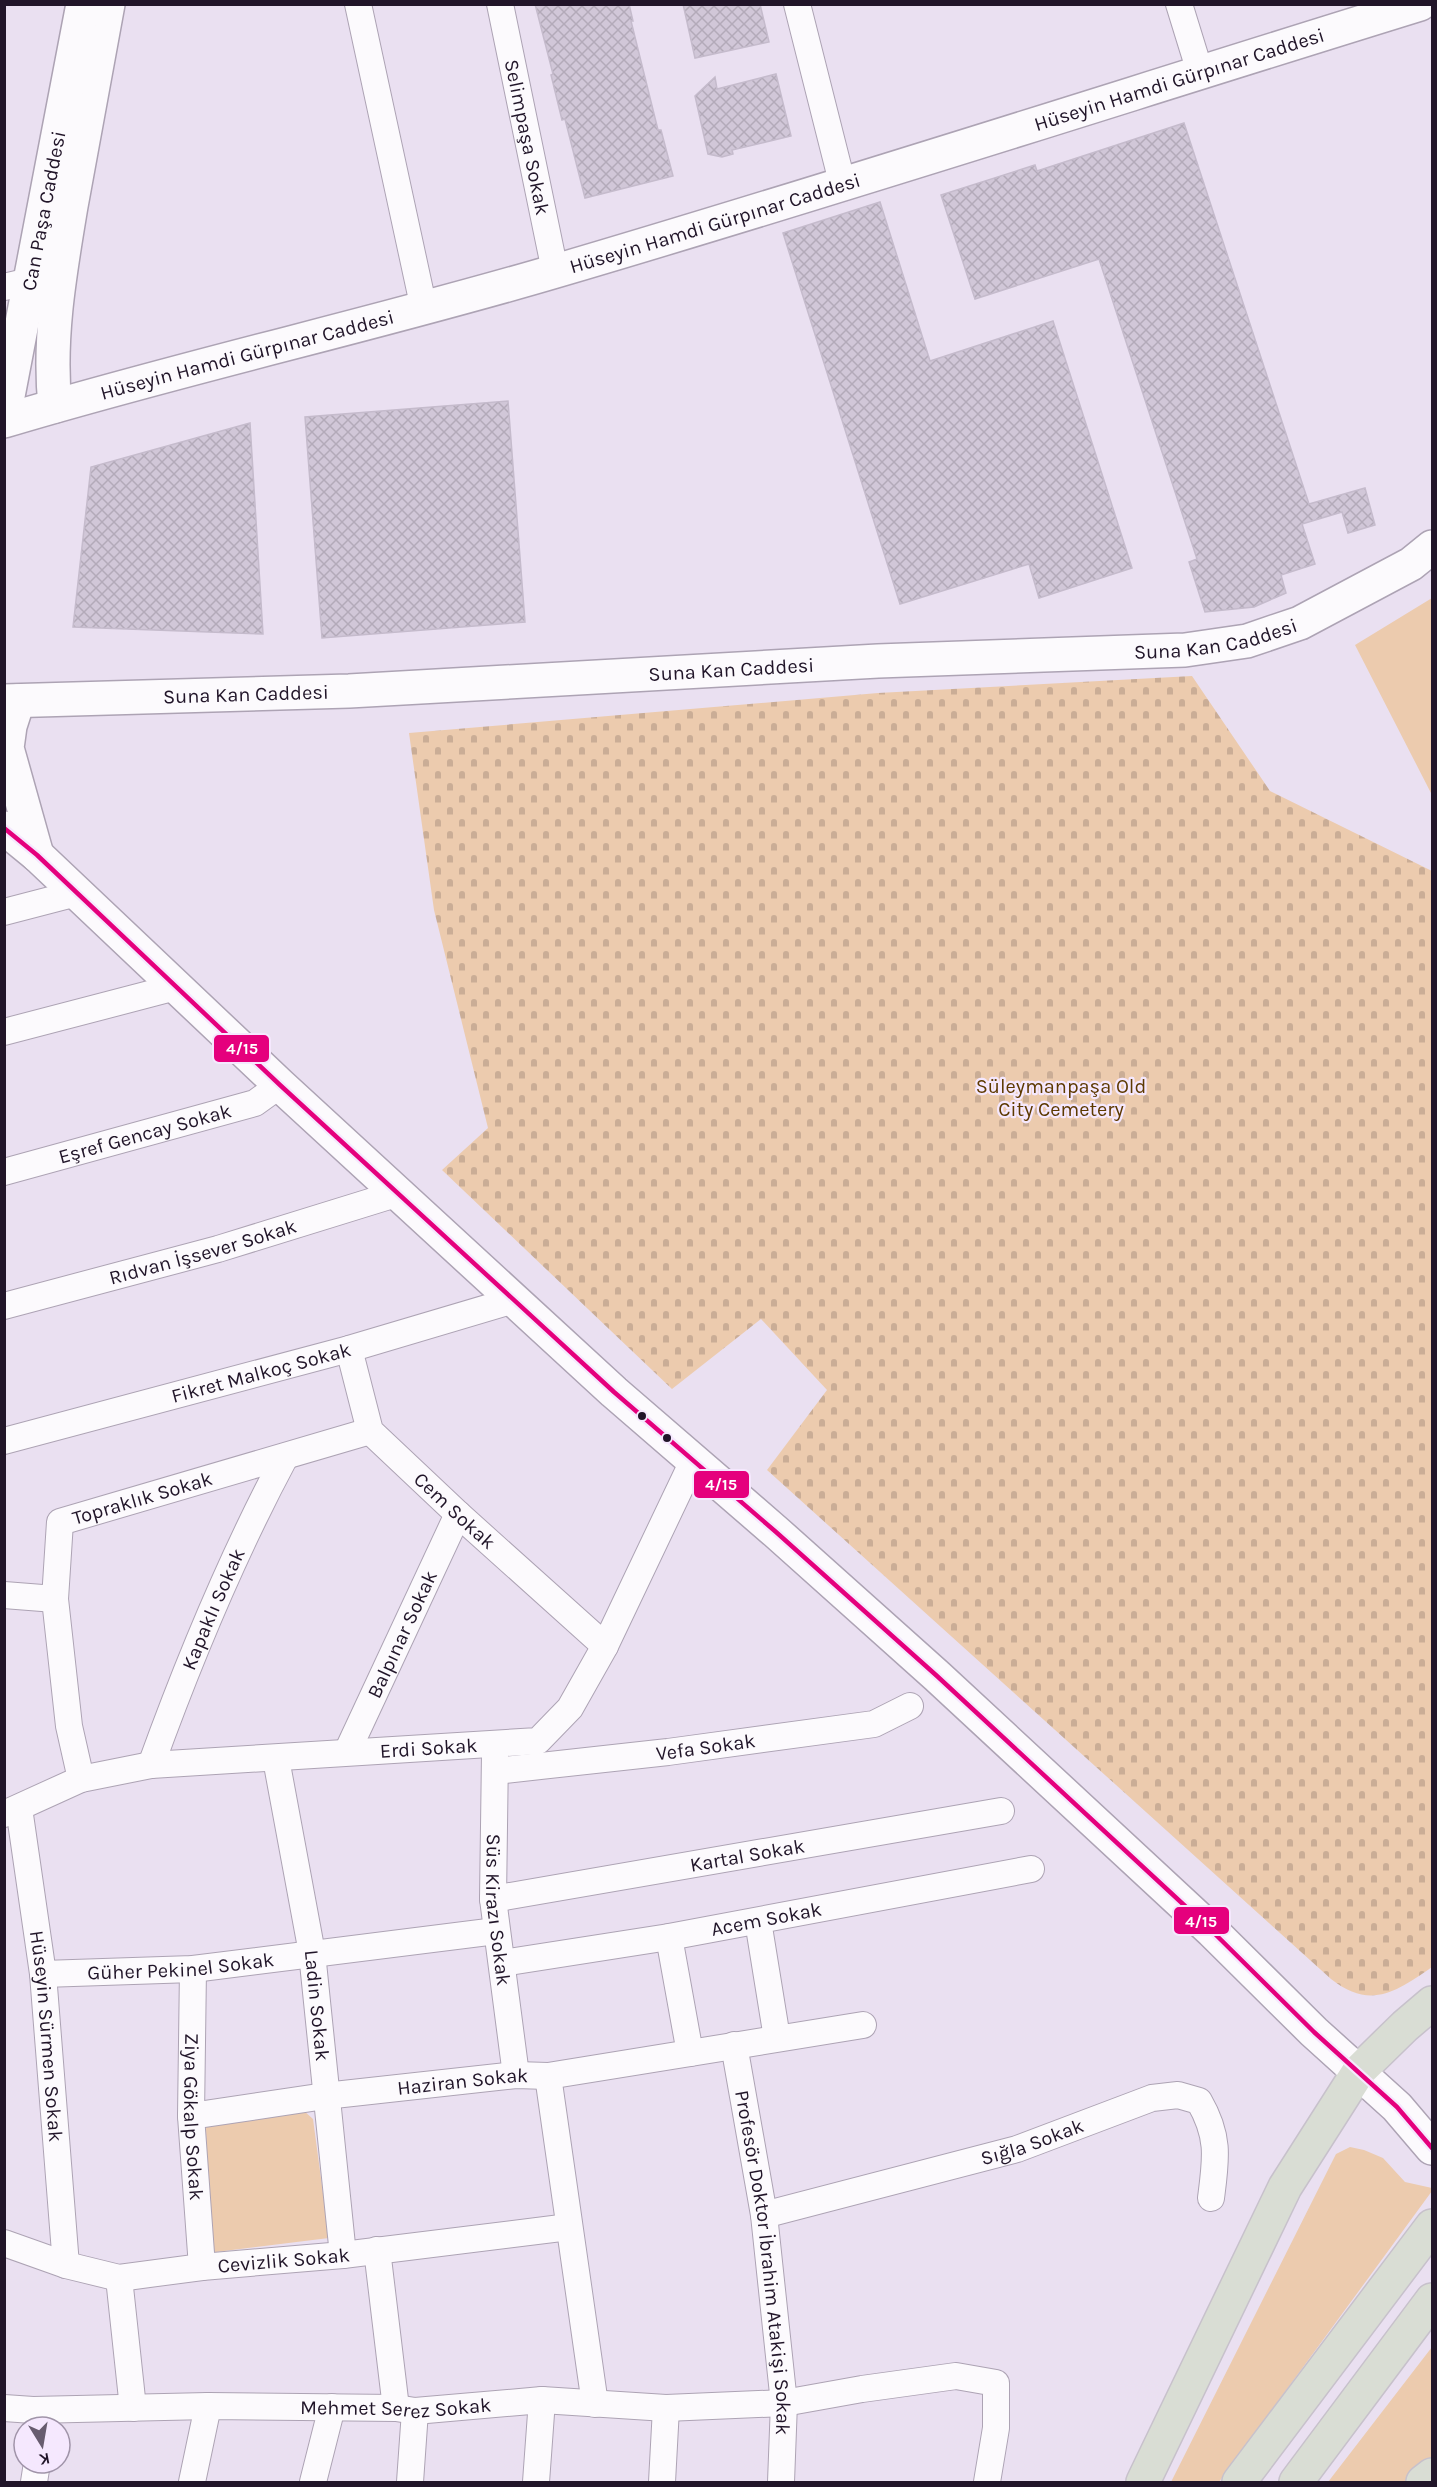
<svg xmlns="http://www.w3.org/2000/svg" width="1437" height="2487" font-family="Karla,sans-serif">
	<defs>
		<pattern id="cemetery-stones" width="16" height="16" patternUnits="userSpaceOnUse" patternTransform="scale(1.5)"><rect width="16" height="16" fill="#eccbae"/><path d="M2 7V4a2 2 0 0 1 4 0v3zM10 15v-3a2 2 0 0 1 4 0v3z" fill="#caad96"/></pattern>
		<pattern id="building-cross-hatch" width="8" height="8" patternUnits="userSpaceOnUse" patternTransform="scale(1.5)"><rect width="8" height="8" fill="#d1c7d8"/><path d="M0 0l8 8M0 8l8-8" fill="none" stroke="#b3aab9"/></pattern>
	</defs>
	<rect width="100%" height="100%" fill="#eae0f1"/>
	<path fill="#eccbae" d="M 1432,598 L 1432,795 L 1355,645 Z
		M 303,2110 L 313,2119 L 329,2238 L 208,2253 L 206,2125 Z
		M 1350,2147 L 1364,2150 L 1383,2158 L 1405,2182 L 1432,2188 L 1432,2191 L 1219,2482 L 1171,2482 L 1336,2154 Z
		M 1432,2347 L 1432,2457 L 1405,2482 L 1328,2482 Z"/>
	<path fill="url(#cemetery-stones)" d="M 1192,676 L 1270,791 L 1432,871 L 1432,1967 C 1396,1992 1370,2010 1331,1979 L 767,1470 L 827,1390 L 761,1319 L 672,1389 L 442,1170 L 488,1128 L 434,910 L 409,733 L 878,693 Z"/>
	<path fill="url(#building-cross-hatch)" stroke="#c5bbcc" stroke-width="1.5" d="M 535,4 L 629,4 L 633,21 L 631,21 L 658,130 L 661,130 L 673,176 L 585,198 L 565,119 L 562,120 L 551,75 L 553,74 Z
		M 683,4 L 760,4 L 769,42 L 695,58 Z
		M 776,74 L 791,136 L 732,150 L 733,154 L 722,157 L 708,154 L 695,96 L 715,77 L 717,89 Z
		M 1184,123 L 1309,504 L 1365,488 L 1375,525 L 1348,533 L 1342,512 L 1302,524 L 1315,564 L 1281,575 L 1286,593 L 1254,607 L 1205,612 L 1189,562 L 1197,559 L 1099,259 L 975,299 L 941,195 L 1035,165 L 1037,171 Z
		M 880,202 L 930,361 L 1053,321 L 1132,568 L 1039,598 L 1029,564 L 900,604 L 783,233 Z
		M 508,401 L 525,622 L 322,638 L 305,417 Z
		M 250,423 L 263,634 L 73,627 L 91,467 Z"/>
	<g fill="none" stroke-linecap="round" stroke-linejoin="round">
		<defs>
			<g id="street">
				<path d="M 358,4 L 424,309"/>
				<path id="s1" d="M 500,4 L 555,271"/>
				<path d="M 797,4 L 843,186"/>
				<path d="M 1179,4 L 1200,72"/>
				<path d="M 4,287 L 30,281"/>
				<path d="M 4,912 L 77,893"/>
				<path d="M 4,1032 L 176,987"/>
				<path id="s2" d="M 4,1172 L 255,1103 L 280,1085"/>
				<path id="s3" d="M 4,1306 L 218,1249 L 399,1193"/>
				<path id="s4" d="M 349,1349 L 370,1431 L 458,1514 L 605,1646"/>
				<path id="s5" d="M 4,1441 L 349,1349 L 514,1300"/>
				<path d="M 4,1595 L 55,1599"/>
				<path id="s6" d="M 347,1752 L 458,1514"/>
				<path id="s7" d="M 495,1754 L 493,1899 L 516,2075"/>
				<path id="s8" d="M 276,1759 L 312,1953 L 343,2255"/>
				<path id="s9" d="M 151,1765 C 189,1660 232,1556 285,1457"/>
				<path id="s10" d="M 495,1771 L 668,1752 L 874,1724 L 910,1706"/>
				<path id="s11" d="M 81,1779 L 69,1726 L 55,1599 L 60,1522 L 370,1431"/>
				<path id="s12" d="M 19,1808 L 43,1974 L 66,2265"/>
				<path id="s13" d="M 4,1814 L 81,1779 L 151,1765 L 538,1741 L 570,1708 L 605,1646 L 694,1459"/>
				<path id="s14" d="M 493,1899 L 1001,1811"/>
				<path d="M 758,1921 L 777,2038"/>
				<path d="M 669,1937 L 690,2053"/>
				<path id="s15" d="M 502,1963 L 669,1937 L 1031,1869"/>
				<path id="s16" d="M 193,1969 L 191,2116 L 202,2267"/>
				<path id="s17" d="M 43,1974 L 193,1969 L 496,1931"/>
				<path id="s18" d="M 734,2045 L 764,2215 L 784,2403 L 781,2482"/>
				<path d="M 548,2076 L 595,2404"/>
				<path id="s19" d="M 191,2116 L 325,2096 L 516,2075 L 548,2076 L 863,2025"/>
				<path id="s20" d="M 764,2215 L 1017,2149 L 1152,2098 L 1178,2095 L 1199,2101 C 1220,2137 1216,2159 1211,2198"/>
				<path id="s21" d="M 4,2243 L 66,2265 L 119,2278 L 202,2267 L 343,2255 L 569,2227"/>
				<path d="M 377,2250 L 396,2408"/>
				<path d="M 119,2278 L 133,2408"/>
				<path id="s22" d="M 4,2408 L 33,2410 L 208,2406 L 396,2408 L 415,2411 L 542,2400 L 666,2408 L 784,2403 L 862,2389 L 956,2376 L 996,2383 L 996,2428 L 987,2482"/>
				<path d="M 34,2482 L 37,2463"/>
				<path d="M 192,2482 L 208,2406"/>
				<path d="M 313,2482 L 332,2407"/>
				<path d="M 410,2482 L 415,2411"/>
				<path d="M 536,2482 L 542,2400"/>
				<path d="M 662,2482 L 666,2408"/>
			</g>
			<g id="secondary">
				<path d="M 55,406 C 48,339 60,272 71,206 C 83,139 95,72 108,4"/>
				<path id="s23" d="M 4,417 L 83,4"/>
				<path id="s24" d="M 4,421 C 187,366 373,325 556,271 C 845,186 1132,93 1420,4"/>
				<path id="s25" d="M 4,701 L 349,691 L 878,661 L 1185,650 L 1247,641 L 1300,623 L 1411,564 L 1432,547"/>
				<path d="M 18,701 L 10,726 L 7,748 L 37,855"/>
				<path d="M 4,828 L 37,855 L 280,1085 L 614,1392 L 776,1532 L 937,1676 L 1212,1931 L 1314,2032 L 1397,2107 L 1432,2148"/>
			</g>
			<path id="highway" d="M 1143,2482 L 1285,2187 L 1359,2071 L 1405,2026 L 1432,2003
				M 1239,2482 L 1432,2226
				M 1296,2482 L 1432,2300
				M 1423,2482 L 1432,2475"/>
		</defs>
		<use href="#street" stroke="#ada3b4" stroke-width="28"/>
		<use href="#secondary" stroke="#ada3b4" stroke-width="36"/>
		<use href="#highway" stroke="#c7c1cb" stroke-width="36"/>
		<use href="#street" stroke="#fcfafd" stroke-width="26"/>
		<use href="#secondary" stroke="#fcfafd" stroke-width="33"/>
		<use href="#highway" stroke="#d9ddd4" stroke-width="33"/>
		<defs>
			<path id="bus-1" d="M 4,828 L 37,855 L 280,1085 L 614,1392 L 776,1532 L 937,1676 L 1212,1931 L 1314,2032 L 1397,2107 L 1432,2148"/>
		</defs>
		<use href="#bus-1" stroke="#f5e8fe" stroke-width="9"/>
		<use href="#bus-1" stroke="#e5007d" stroke-width="4.5"/>
	</g>
	<g fill="#211529" stroke="#f5e8fe" stroke-width="2">
		<circle cx="642" cy="1416" r="5"/>
		<circle cx="667" cy="1438" r="5"/>
	</g>
	<g text-anchor="middle" stroke-width="4.5" stroke-linejoin="round" paint-order="stroke">
		<g font-size="20" fill="#211529" stroke="#f5e8fe">
			<text dy="7" stroke="none"><textPath href="#s24" startOffset="1224">Hüseyin Hamdi Gürpınar Caddesi</textPath></text>
			<text dy="7" stroke="none"><textPath href="#s1" startOffset="136">Selimpaşa Sokak</textPath></text>
			<text dy="7" stroke="none"><textPath href="#s23" startOffset="210">Can Paşa Caddesi</textPath></text>
			<text dy="7" stroke="none"><textPath href="#s24" startOffset="738">Hüseyin Hamdi Gürpınar Caddesi</textPath></text>
			<text dy="7" stroke="none"><textPath href="#s24" startOffset="252">Hüseyin Hamdi Gürpınar Caddesi</textPath></text>
			<text dy="7" stroke="none"><textPath href="#s25" startOffset="1214">Suna Kan Caddesi</textPath></text>
			<text dy="7" stroke="none"><textPath href="#s25" startOffset="728">Suna Kan Caddesi</textPath></text>
			<text dy="7" stroke="none"><textPath href="#s25" startOffset="242">Suna Kan Caddesi</textPath></text>
			<text dy="7" stroke="none"><textPath href="#s2" startOffset="146">Eşref Gencay Sokak</textPath></text>
			<text dy="7" stroke="none"><textPath href="#s3" startOffset="206">Rıdvan İşsever Sokak</textPath></text>
			<text dy="7" stroke="none"><textPath href="#s5" startOffset="266">Fikret Malkoç Sokak</textPath></text>
			<text dy="7" stroke="none"><textPath href="#s11" startOffset="345">Topraklık Sokak</textPath></text>
			<text dy="7" stroke="none"><textPath href="#s4" startOffset="201">Cem Sokak</textPath></text>
			<text dy="7" stroke="none"><textPath href="#s9" startOffset="168">Kapaklı Sokak</textPath></text>
			<text dy="7" stroke="none"><textPath href="#s6" startOffset="130">Balpınar Sokak</textPath></text>
			<text dy="7" stroke="none"><textPath href="#s10" startOffset="212">Vefa Sokak</textPath></text>
			<text dy="7" stroke="none"><textPath href="#s13" startOffset="434">Erdi Sokak</textPath></text>
			<text dy="7" stroke="none"><textPath href="#s14" startOffset="258">Kartal Sokak</textPath></text>
			<text dy="7" stroke="none"><textPath href="#s7" startOffset="156">Süs Kirazı Sokak</textPath></text>
			<text dy="7" stroke="none"><textPath href="#s15" startOffset="268">Acem Sokak</textPath></text>
			<text dy="7" stroke="none"><textPath href="#s17" startOffset="138">Güher Pekinel Sokak</textPath></text>
			<text dy="7" stroke="none"><textPath href="#s8" startOffset="250">Ladin Sokak</textPath></text>
			<text dy="7" stroke="none"><textPath href="#s12" startOffset="230">Hüseyin Sürmen Sokak</textPath></text>
			<text dy="7" stroke="none"><textPath href="#s19" startOffset="274">Haziran Sokak</textPath></text>
			<text dy="7" stroke="none"><textPath href="#s16" startOffset="148">Ziya Gökalp Sokak</textPath></text>
			<text dy="7" stroke="none"><textPath href="#s20" startOffset="278">Sığla Sokak</textPath></text>
			<text dy="7" stroke="none"><textPath href="#s21" startOffset="286">Cevizlik Sokak</textPath></text>
			<text dy="7" stroke="none"><textPath href="#s18" startOffset="220">Profesör Doktor İbrahim Atakişi Sokak</textPath></text>
			<text dy="7" stroke="none"><textPath href="#s22" startOffset="392">Mehmet Serez Sokak</textPath></text>
		</g>
		<g font-size="20" fill="#5d3900" stroke="#f5e8fe">
			<text x="1061" y="1093">Süleymanpaşa Old<tspan x="1061" dy="23">City Cemetery</tspan></text>
		</g>
	</g>
	<g stroke="#f5e8fe" stroke-width="2">
		<rect x="213" y="1034" width="57" height="29" rx="6" fill="#e5007d"/>
		<rect x="693" y="1470" width="57" height="29" rx="6" fill="#e5007d"/>
		<rect x="1173" y="1906" width="57" height="29" rx="6" fill="#e5007d"/>
	</g>
	<g font-size="16" text-anchor="middle" font-weight="bold" fill="#fff">
		<text x="242" y="1054">4/15</text>
		<text x="721" y="1490">4/15</text>
		<text x="1201" y="1927">4/15</text>
	</g>
	<rect width="1437" height="2487" fill="none" stroke="#211529" stroke-width="12"/>
	<g transform="translate(42 2445) rotate(169)"><circle r="28" fill="#f5e8fe" stroke="#a094a9" stroke-width="1.5"/>
	<path d="M0-4.5L10 22L0 15L-10 22Z" fill="#675c6f"/>
	<text y="-9" font-size="16" font-weight="bold" text-anchor="middle" fill="#211529">K</text>
	</g>
</svg>
